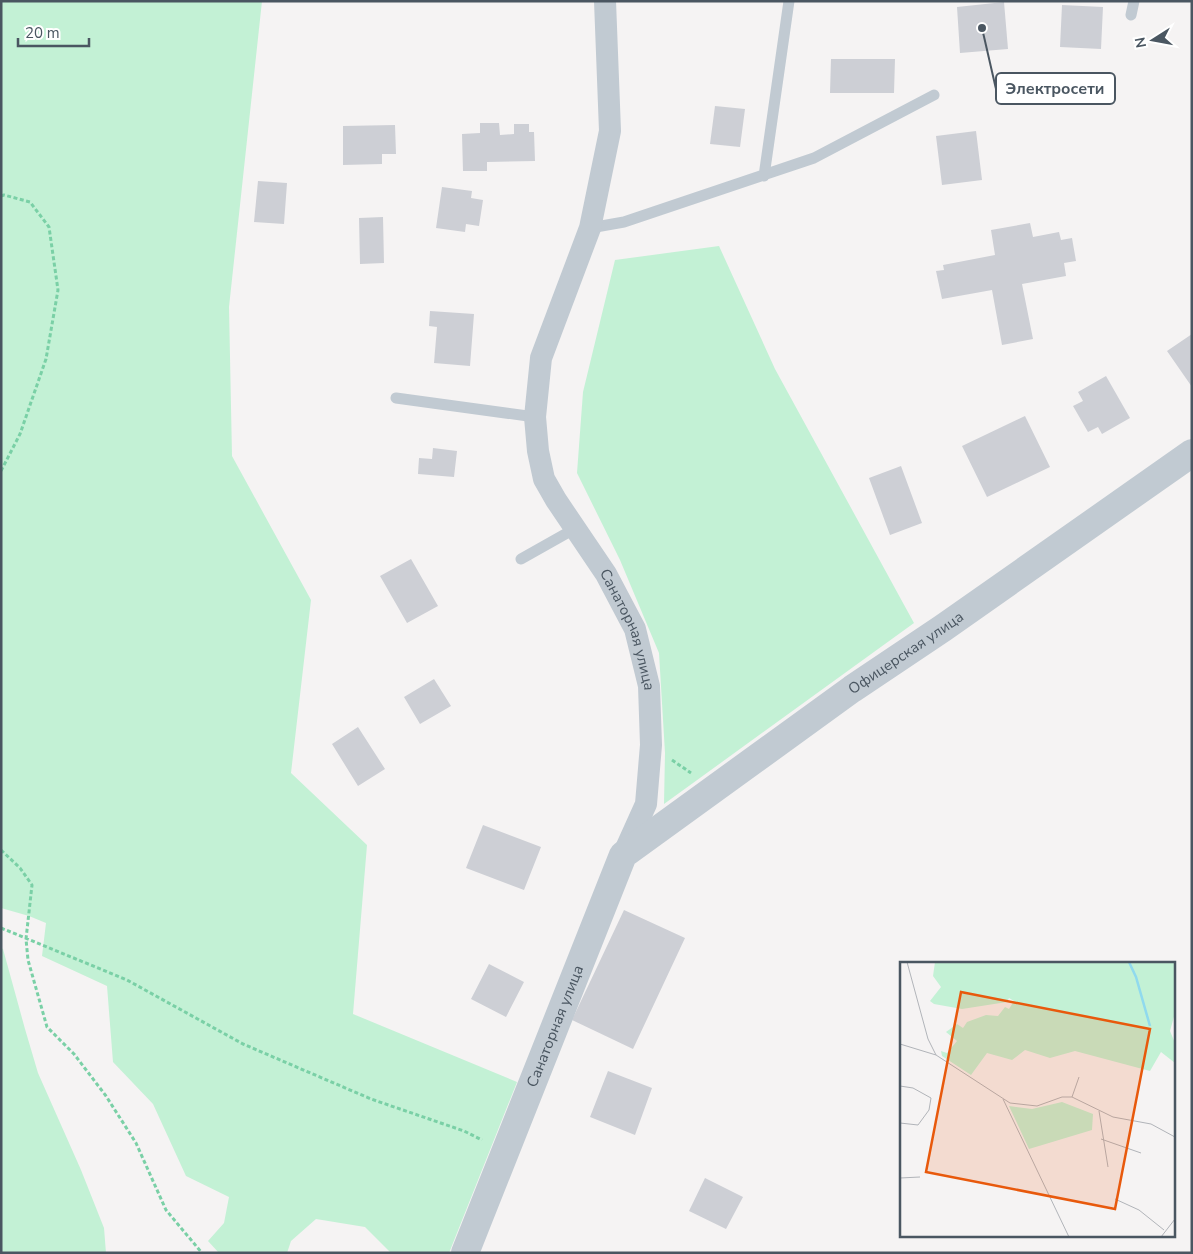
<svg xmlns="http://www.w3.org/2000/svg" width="1193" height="1254" font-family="'Nunito Sans',sans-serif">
	<rect width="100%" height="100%" fill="#f5f3f3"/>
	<path fill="#c3f1d5" d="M 1,1 L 262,1 L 229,307 L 232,456 L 311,600 L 291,773 L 367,845 L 353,1014 L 517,1082 L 449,1253 L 391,1253 L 365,1227 L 316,1219 L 291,1241 L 287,1253 L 219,1253 L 208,1241 L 224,1223 L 229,1197 L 186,1176 L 153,1104 L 113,1062 L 107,986 L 42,956 L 46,923 L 29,916 L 1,908 Z
		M 719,246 L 775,369 L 914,623 L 664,804 L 665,753 L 659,653 L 620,560 L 577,473 L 583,392 L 615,260 Z
		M 1,948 L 3,949 L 25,1029 L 38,1073 L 81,1170 L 104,1228 L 106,1253 L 1,1253 Z"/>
	<path fill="#cdcfd5" d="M 1004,2 L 1008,49 L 960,53 L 957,7 Z
		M 1062,5 L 1103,7 L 1101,49 L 1060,47 Z
		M 831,59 L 895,59 L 894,93 L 830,93 Z
		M 715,106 L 745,109 L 740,147 L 710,144 Z
		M 480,123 L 499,123 L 500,135 L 514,134 L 514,124 L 529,124 L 529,132 L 534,132 L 535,161 L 487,162 L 487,171 L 463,171 L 462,134 L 480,133 Z
		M 395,125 L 396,154 L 382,154 L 382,164 L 343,165 L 343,126 Z
		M 976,131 L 982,180 L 942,185 L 936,136 Z
		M 258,181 L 287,183 L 284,224 L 254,222 Z
		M 442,187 L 472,191 L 471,198 L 483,200 L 479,226 L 466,224 L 465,232 L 436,228 Z
		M 383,217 L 384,263 L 360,264 L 359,218 Z
		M 1030,223 L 1033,237 L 1059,232 L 1061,240 L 1072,238 L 1076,261 L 1064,263 L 1066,276 L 1022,284 L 1033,339 L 1002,345 L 992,290 L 942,299 L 936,271 L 944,270 L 943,265 L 995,255 L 991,230 Z
		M 430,311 L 474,314 L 470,366 L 434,363 L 437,327 L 429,326 Z
		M 1192,334 L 1192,387 L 1167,351 Z
		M 1106,376 L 1130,418 L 1102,434 L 1098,427 L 1088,432 L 1073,406 L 1083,401 L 1078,392 Z
		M 1025,416 L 1050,467 L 987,497 L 962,446 Z
		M 433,448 L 457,451 L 454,477 L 418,474 L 419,458 L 432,459 Z
		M 901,466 L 922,523 L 890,535 L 869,478 Z
		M 411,559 L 438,606 L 407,623 L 380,576 Z
		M 434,679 L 451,706 L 420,724 L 404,697 Z
		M 358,727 L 385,769 L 358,786 L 332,744 Z
		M 483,825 L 541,847 L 524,890 L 466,868 Z
		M 624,910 L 685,938 L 633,1049 L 572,1020 Z
		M 489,964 L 524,982 L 506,1017 L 471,999 Z
		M 608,1071 L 652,1088 L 635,1135 L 590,1117 Z
		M 705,1178 L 743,1197 L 726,1229 L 689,1211 Z"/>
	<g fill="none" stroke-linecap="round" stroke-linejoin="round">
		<path stroke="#7ad0a6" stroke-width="3" stroke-dasharray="4 2.5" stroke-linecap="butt" d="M 1,196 L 4,195 L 30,202 L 49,227 L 58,290 L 46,359 L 20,434 L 1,471
			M 672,760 L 691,773
			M 1,850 L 20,868 L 32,885 L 26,939 L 28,960 L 47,1027 L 74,1054 L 106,1096 L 136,1143 L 166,1210 L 202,1253
			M 1,928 L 127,980 L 243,1044 L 371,1099 L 464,1131 L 482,1140"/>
		<path stroke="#c1cad2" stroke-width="11" d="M 1131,15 L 1134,1
			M 764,176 L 789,1
			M 590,228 L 624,222 L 814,158 L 934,95
			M 396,398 L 535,417
			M 521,559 L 576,528"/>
		<path stroke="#c1cad2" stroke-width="22" id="s1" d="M 605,1 L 610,131 L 590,228 L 541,358 L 535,417 L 538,451 L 544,479 L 556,500 L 606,574 L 635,629 L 649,686 L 651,745 L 646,804 L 623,855"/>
		<path stroke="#c1cad2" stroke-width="28" id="s2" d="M 465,1253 L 623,855 L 852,689 L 943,628 L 1192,453"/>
	</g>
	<g text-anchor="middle" stroke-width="4" stroke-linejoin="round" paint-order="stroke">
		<g font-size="15" fill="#4a5661" stroke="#fff">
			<text dy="5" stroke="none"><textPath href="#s1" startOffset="664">Санаторная улица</textPath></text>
			<text dy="5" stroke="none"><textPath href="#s2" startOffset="776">Офицерская улица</textPath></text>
			<text dy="5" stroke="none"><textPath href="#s2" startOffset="244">Санаторная улица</textPath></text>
		</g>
	</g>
	<g transform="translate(900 962)">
		<rect width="275" height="275" fill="#f5f3f3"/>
		<path d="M 35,0 L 275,0 L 275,51 L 270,69 L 275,81 L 275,101 L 261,90 L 250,109 L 175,89 L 150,96 L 125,88 L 112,98 L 87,91 L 71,113 L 42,94 L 41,89 L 47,91 L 57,79 L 46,70 L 57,62 L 63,66 L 67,60 L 86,53 L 98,54 L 105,45 L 109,47 L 114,39 L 109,36 L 107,40 L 62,47 L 34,42 L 30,39 L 41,25 L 33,14 ZM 162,140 L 193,152 L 192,168 L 129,187 L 109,144 L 132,147 Z" fill="#c3f1d5"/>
		<path fill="none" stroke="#90daee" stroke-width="2.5" d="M 229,0 L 236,15 L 250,64"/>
		<path fill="none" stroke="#b1b4b9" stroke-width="1" d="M 7,0 L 28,77 L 36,93M 0,82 L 36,93 L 110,141 L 137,144 L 162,135 L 172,135 L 213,155 L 251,162 L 275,175M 0,124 L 13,126 L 31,136 L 29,148 L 18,163 L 0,161M 172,135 L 179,115M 103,137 L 169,275M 199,149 L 208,205M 201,177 L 241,191M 0,216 L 20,215M 215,237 L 239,248 L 264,268M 261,275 L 275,257"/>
		<path fill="#e8590c" fill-opacity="0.15" stroke="#e8590c" stroke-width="2.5" d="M 61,30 L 250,67 L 215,247 L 26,210 Z"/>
		<rect width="275" height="275" fill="none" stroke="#4a5661" stroke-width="2.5"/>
	</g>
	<path fill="none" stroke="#4a5661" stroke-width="2" d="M982 28L996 89"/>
	<circle fill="#4a5661" stroke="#fff" stroke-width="2" cx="982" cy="28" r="5"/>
	<rect fill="#fff" stroke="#4a5661" stroke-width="2" x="996" y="73" width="119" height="31" rx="5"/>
	<g font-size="16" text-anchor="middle" font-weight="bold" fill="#4a5661">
		<text x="1055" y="94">Электросети</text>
	</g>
	<rect width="1193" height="1254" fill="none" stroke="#4a5661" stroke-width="5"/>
	<g transform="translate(1153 40) rotate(259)" stroke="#ffffff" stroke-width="4" paint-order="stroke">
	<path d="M0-4L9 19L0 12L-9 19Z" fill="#4a5661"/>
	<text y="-8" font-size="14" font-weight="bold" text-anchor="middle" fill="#4a5661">N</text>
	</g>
	<path d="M18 38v8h71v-8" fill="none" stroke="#4a5661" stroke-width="2.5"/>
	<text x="25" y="38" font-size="15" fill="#4a5661" stroke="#ffffff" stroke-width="4" paint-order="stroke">20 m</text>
</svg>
